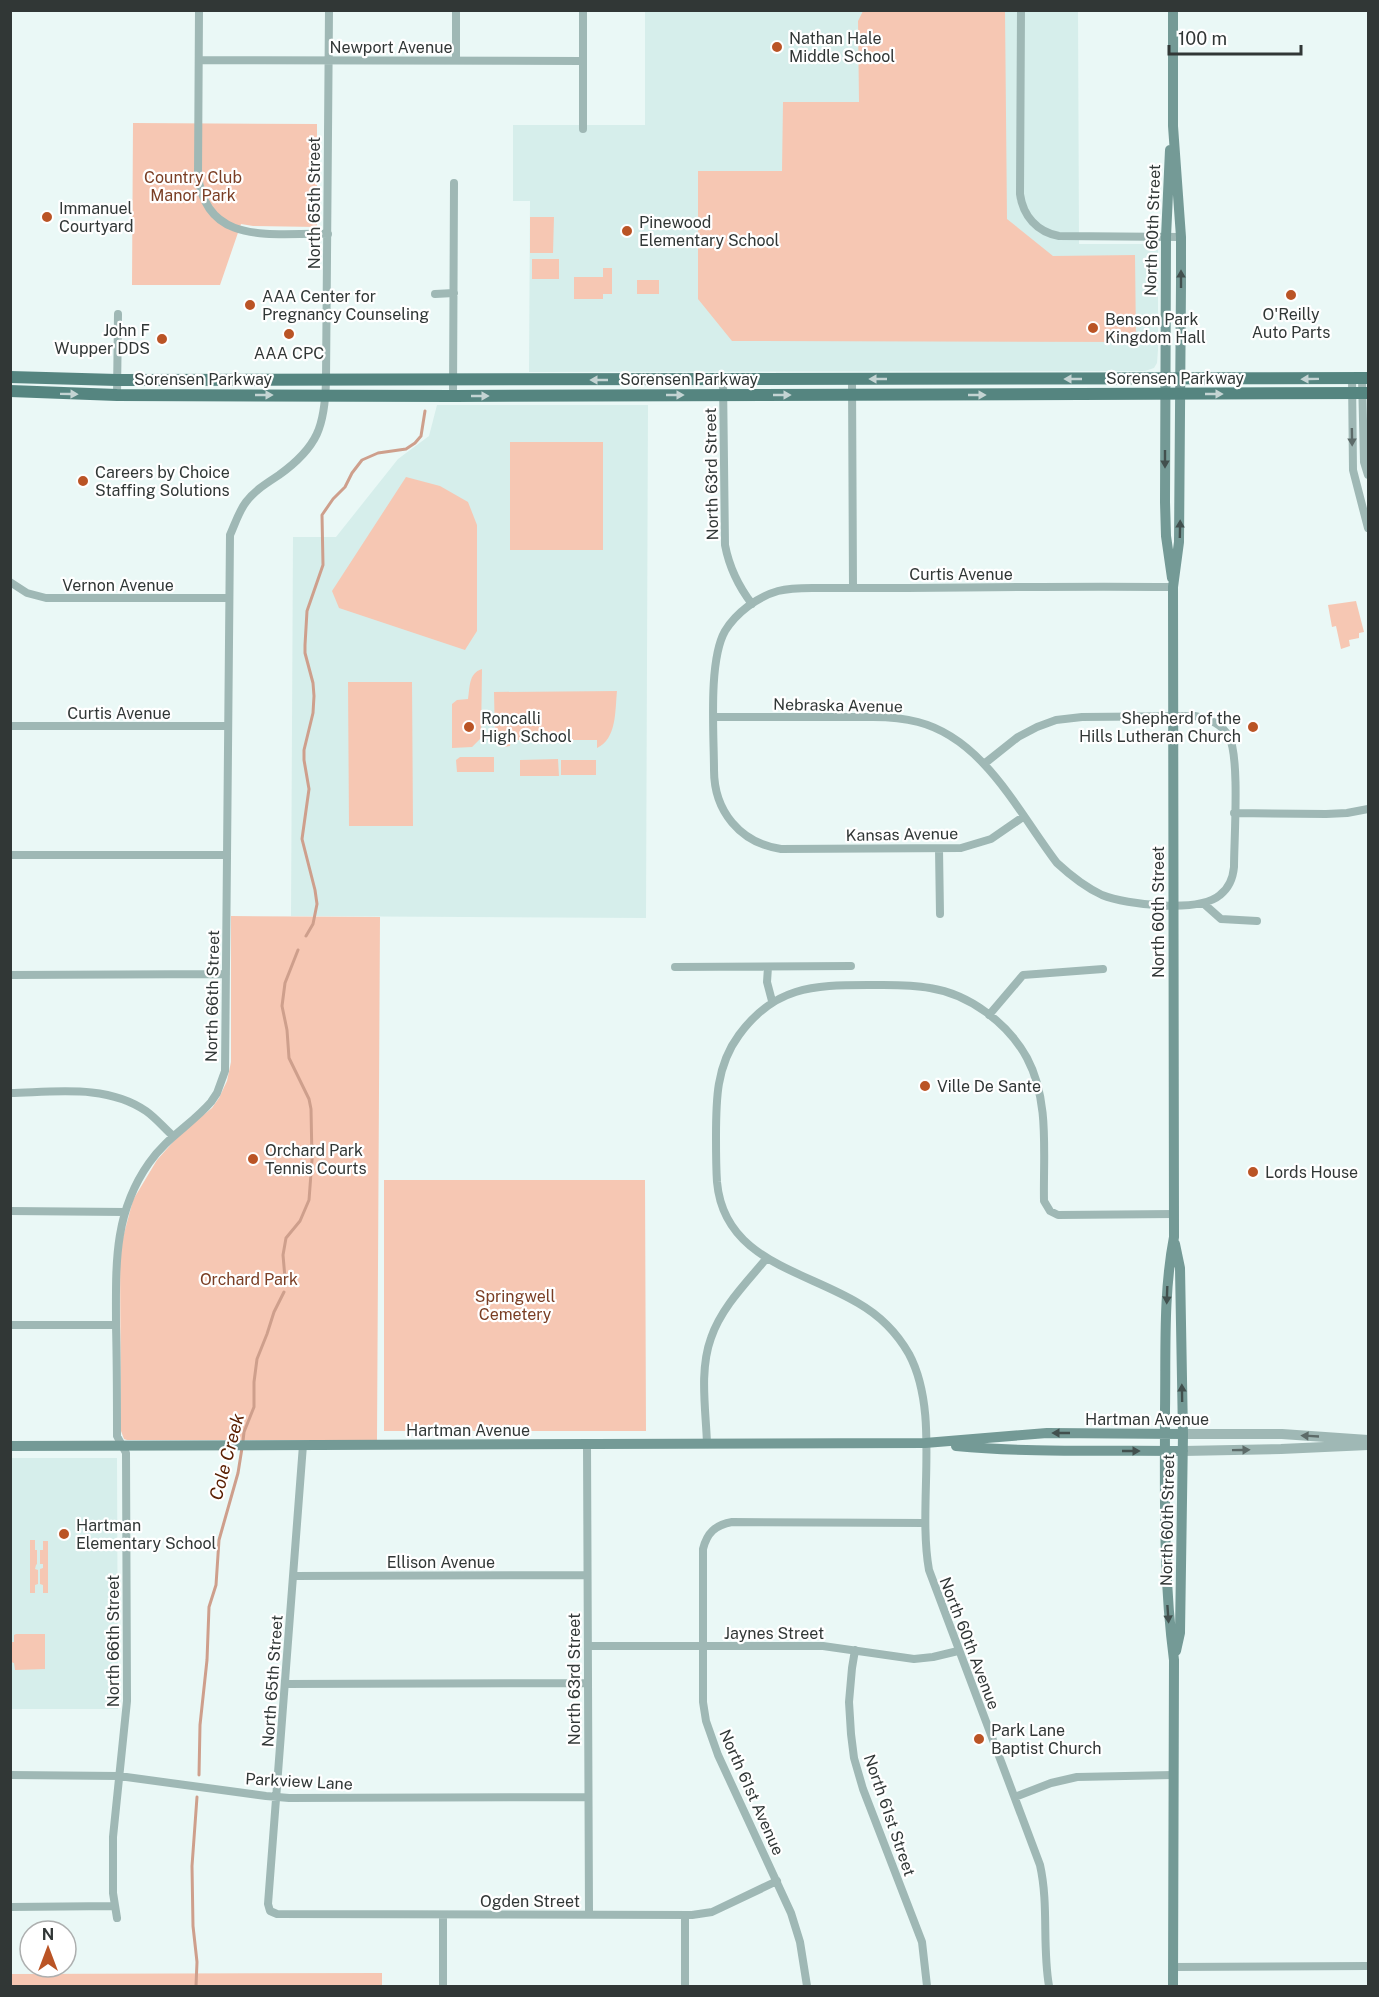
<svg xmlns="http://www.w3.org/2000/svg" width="1379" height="1997" font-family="'Public Sans',sans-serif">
	<rect width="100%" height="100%" fill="#eaf8f6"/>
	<path fill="#d6eeeb" d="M 645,11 L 1078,11 L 1079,244 L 1154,244 L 1158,249 L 1158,350 L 1157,363 L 1154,368 L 1145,371 L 529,372 L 530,201 L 513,201 L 513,125 L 645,125 Z
		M 437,405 L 648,405 L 646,918 L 291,916 L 293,537 L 336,537 L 398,459 L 429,436 Z
		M 10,1458 L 117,1458 L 118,1709 L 11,1709 Z"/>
	<path fill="#f6c7b3" d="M 863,11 L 1005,11 L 1007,219 L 1053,256 L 1135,255 L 1136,342 L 732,341 L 698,299 L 698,171 L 782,171 L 783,102 L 859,102 L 858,21 Z
		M 133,123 L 317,124 L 317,227 L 253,226 L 241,224 L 220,285 L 132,285 Z
		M 530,217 L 554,217 L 553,253 L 530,253 Z
		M 559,259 L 559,279 L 532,279 L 532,259 Z
		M 603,268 L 612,268 L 612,294 L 603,294 L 603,299 L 574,299 L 574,277 L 603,277 Z
		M 637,280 L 659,280 L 659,294 L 637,294 Z
		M 510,442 L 603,442 L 603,550 L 510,550 Z
		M 406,477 L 440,486 L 468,502 L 477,525 L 477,631 L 465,650 L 339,608 L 332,591 Z
		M 1356,601 L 1364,632 L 1359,633 L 1359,638 L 1349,640 L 1350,646 L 1341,649 L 1336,626 L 1332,627 L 1328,605 Z
		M 482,669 L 481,738 L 472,747 L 452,748 L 452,704 L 457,700 L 468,699 C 470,689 468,673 482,669 Z
		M 348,682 L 412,682 L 413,826 L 349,826 Z
		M 617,691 C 615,710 617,739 597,748 L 597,740 L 511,740 L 510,746 L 504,747 L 504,745 L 499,743 L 495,738 L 494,692 Z
		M 460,757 L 494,757 L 494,772 L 457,772 L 456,760 Z
		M 558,759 L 559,776 L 520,776 L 520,760 Z
		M 561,760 L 596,760 L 596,775 L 561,775 Z
		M 231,916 L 380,917 L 377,1440 L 127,1440 L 124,1439 L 121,1431 L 120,1257 L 122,1241 L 133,1200 L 157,1160 L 181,1133 L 212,1108 L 219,1098 L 227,1081 L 231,1062 Z
		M 384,1180 L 645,1180 L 646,1431 L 384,1431 Z
		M 30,1540 L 35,1540 L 35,1550 L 37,1550 L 37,1564 L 36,1565 L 35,1569 L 38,1570 L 38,1584 L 35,1585 L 35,1593 L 30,1593 Z
		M 43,1541 L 48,1541 L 48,1593 L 43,1593 L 43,1585 L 40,1584 L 40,1569 L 43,1568 L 43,1564 L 40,1564 L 40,1550 L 43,1550 Z
		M 16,1634 L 45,1634 L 45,1669 L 15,1670 L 14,1663 L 11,1662 L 10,1642 L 14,1642 L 14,1635 Z
		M 382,1973 L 382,1986 L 10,1986 L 11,1974 Z"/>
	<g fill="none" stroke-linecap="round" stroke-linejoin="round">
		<path stroke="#ce9f8c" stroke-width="3" d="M 306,936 L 313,924 L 317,904 L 315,890 L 302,839 L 309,789 L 304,760 L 304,750 L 313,713 L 314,696 L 313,683 L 305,653 L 305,645 L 307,611 L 323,565 L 322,515 L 333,499 L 345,487 L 352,473 L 362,460 L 378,453 L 406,449 L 415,443 L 421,436 L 425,411
			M 285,1278 L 283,1255 L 286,1238 L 300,1221 L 309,1200 L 312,1160 L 311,1109 L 309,1099 L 289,1058 L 287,1030 L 282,1006 L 285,983 L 298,950
			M 243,1441 L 244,1432 L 254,1407 L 254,1382 L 257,1359 L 267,1334 L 274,1312 L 284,1292
			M 199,1775 L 200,1725 L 207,1660 L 209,1607 L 216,1585 L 219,1540 L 238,1473 L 242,1448
			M 196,1986 L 197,1962 L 193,1926 L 192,1866 L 197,1797"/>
		<path stroke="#9fb8b5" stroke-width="8" d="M 199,10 L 198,175 C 206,248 275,232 328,234
			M 583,10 L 583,129
			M 1021,10 L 1020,194 C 1023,216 1037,232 1059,236 L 1181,237
			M 199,60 L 582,61
			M 456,60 L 456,10
			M 435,294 L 454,293
			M 1352,378 L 1353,470 L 1368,528
			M 1362,378 L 1364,462 L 1368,475
			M 852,379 L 853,588
			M 723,380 L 725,545 C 729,566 739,587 752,604
			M 117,395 L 118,314
			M 453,396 L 454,183
			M 10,582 L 27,593 L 46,598 L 228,598
			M 714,717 L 873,717 C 888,717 903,718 918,722 C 984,739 1018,812 1057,863 C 1071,876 1085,887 1102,895 C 1127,905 1199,913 1220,895 C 1229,888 1233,878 1234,867 C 1234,840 1240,756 1229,737 C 1222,724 1210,719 1195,716 L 1082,717 L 1056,720 L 1037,727 L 1018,737 L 984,764
			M 10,726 L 227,726
			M 1234,813 L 1326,814 L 1347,813 L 1368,809
			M 1023,817 L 991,839 L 961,848 L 781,849 C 740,843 714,811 714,770 C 714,735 708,661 725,631 C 736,613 757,597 778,591 C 793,587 809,588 824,588 C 851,588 878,588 905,588 C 995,587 1084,586 1173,587
			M 939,849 L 940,914
			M 10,855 L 226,855
			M 1203,903 L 1221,919 L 1257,921
			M 675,967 L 851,966
			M 768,967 L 767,982 L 772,1001
			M 10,975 L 226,974
			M 989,1015 L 1023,975 L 1103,969
			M 10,1093 C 55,1092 107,1084 146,1111 C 156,1118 164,1128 173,1136
			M 10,1211 L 125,1212
			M 10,1325 L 116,1325
			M 587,1444 L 589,1914
			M 707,1444 C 706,1411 699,1371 711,1338 C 721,1308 746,1283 766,1259
			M 303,1445 L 268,1904 L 270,1911 L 277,1914 L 692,1915 L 712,1912 L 777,1881
			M 294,1576 L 587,1575
			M 588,1646 L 823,1646 L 914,1659 L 933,1657 L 958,1651
			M 855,1650 L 852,1668 L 849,1702 L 851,1734 L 854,1758 L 863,1789 L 922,1942 L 927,1986
			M 285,1684 L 588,1683
			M 10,1775 L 119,1776 L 266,1796 L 289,1798 L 588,1797
			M 1015,1797 L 1051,1783 L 1077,1777 L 1173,1775
			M 10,1907 L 115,1906
			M 685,1915 L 685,1986
			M 117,1918 L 113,1893 L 113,1837 L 127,1701 L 126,1453 L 117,1436 C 117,1400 117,1363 116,1326 C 116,1266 113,1214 149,1163 C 166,1138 192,1124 211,1102 L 217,1093 L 225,1071 L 230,535 C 235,524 239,511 246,502 C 255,490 267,483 279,475 C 318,447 325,426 326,380 L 329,10
			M 1173,1967 L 1368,1966
			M 443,1986 L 443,1915
			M 807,1986 L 800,1942 L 791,1913 L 718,1755 L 706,1721 L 703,1702 L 703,1549 C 707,1533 715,1525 732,1522 L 925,1523
			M 1049,1986 C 1042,1946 1049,1905 1040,1865 L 929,1570 C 917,1503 941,1414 909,1354 C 897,1333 879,1315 858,1303 C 803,1270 724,1260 717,1182 C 716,1167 716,1152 716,1137 C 716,1101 716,1066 739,1035 C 774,987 812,985 868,985 C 888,985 909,984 930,988 C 969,994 1008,1023 1027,1058 C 1050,1101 1043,1154 1044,1201 L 1050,1211 L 1058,1215 L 1174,1214"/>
		<path stroke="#9fb8b5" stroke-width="10" d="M 1183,1434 L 1282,1434 L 1368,1440
			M 1183,1451 L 1281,1449 L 1368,1445"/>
		<path stroke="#749a96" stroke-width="10" d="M 1170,150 L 1166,237 L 1165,502 L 1166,536 L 1172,578
			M 1175,1244 L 1180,1268 L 1183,1434 L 1180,1633 L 1176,1651
			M 10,1446 L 925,1443 L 1047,1433 L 1183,1434
			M 956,1446 C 1031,1453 1107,1450 1183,1451
			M 1173,1986 L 1174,1660 C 1163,1577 1165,1493 1165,1410 C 1166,1352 1163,1294 1174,1237 L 1173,587 L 1179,542 L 1181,284 L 1181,237 L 1173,126 L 1173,10"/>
		<path stroke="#558580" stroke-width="12" d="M 10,377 L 117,380 L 1368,378
			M 10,391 L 117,395 L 453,396 L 1368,393"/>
	</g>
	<defs><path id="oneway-solid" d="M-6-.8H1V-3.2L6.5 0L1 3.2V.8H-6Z" transform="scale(1.5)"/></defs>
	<g fill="#42504e">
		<use href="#oneway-solid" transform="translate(1181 279) rotate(-90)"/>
		<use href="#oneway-solid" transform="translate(1165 459) rotate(90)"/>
		<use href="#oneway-solid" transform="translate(1180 529) rotate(-89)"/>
		<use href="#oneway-solid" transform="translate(1167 1295) rotate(92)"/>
		<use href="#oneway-solid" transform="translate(1182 1393) rotate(-91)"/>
		<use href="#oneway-solid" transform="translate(1061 1433) rotate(-180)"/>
		<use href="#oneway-solid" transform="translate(1131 1451)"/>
		<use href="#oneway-solid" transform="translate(1168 1614) rotate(86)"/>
	</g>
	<g fill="#c4d4d3">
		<use href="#oneway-solid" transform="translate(878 379) rotate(180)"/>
		<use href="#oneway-solid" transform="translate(1073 379) rotate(180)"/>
		<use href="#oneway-solid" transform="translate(1310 379) rotate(179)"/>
		<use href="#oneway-solid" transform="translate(599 380) rotate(180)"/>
		<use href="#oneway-solid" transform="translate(69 394) rotate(1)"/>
		<use href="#oneway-solid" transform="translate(1214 394)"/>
		<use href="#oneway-solid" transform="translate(264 395)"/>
		<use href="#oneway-solid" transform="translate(675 395)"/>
		<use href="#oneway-solid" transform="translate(782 395)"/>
		<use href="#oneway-solid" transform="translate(977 395)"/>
		<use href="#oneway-solid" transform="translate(480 396)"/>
	</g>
	<g fill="#5d6b69">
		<use href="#oneway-solid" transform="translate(1352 437) rotate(89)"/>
		<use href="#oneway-solid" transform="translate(1310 1436) rotate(-177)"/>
		<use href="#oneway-solid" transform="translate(1241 1450) rotate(-1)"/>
	</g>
	<g fill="#ba5425" stroke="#fff" stroke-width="2">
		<circle cx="777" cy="47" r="6"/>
		<circle cx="47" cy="217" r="6"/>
		<circle cx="627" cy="231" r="6"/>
		<circle cx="1291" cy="295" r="6"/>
		<circle cx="250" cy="305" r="6"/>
		<circle cx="1093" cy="328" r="6"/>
		<circle cx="289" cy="334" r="6"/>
		<circle cx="162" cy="339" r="6"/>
		<circle cx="83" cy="481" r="6"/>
		<circle cx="469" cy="727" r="6"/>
		<circle cx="1253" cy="727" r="6"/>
		<circle cx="925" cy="1086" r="6"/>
		<circle cx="253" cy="1159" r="6"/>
		<circle cx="1253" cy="1172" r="6"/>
		<circle cx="64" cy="1534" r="6"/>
		<circle cx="979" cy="1739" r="6"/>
	</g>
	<g text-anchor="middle" stroke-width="4.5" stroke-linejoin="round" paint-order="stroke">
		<g font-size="16" fill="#313736" stroke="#fff" text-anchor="start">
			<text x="789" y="44">Nathan Hale<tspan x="789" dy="18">Middle School</tspan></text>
			<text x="59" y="214">Immanuel<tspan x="59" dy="18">Courtyard</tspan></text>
			<text x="639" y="228">Pinewood<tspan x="639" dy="18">Elementary School</tspan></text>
			<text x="262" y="302">AAA Center for<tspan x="262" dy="18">Pregnancy Counseling</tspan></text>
			<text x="1291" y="320" text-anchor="middle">O'Reilly<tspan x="1291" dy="18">Auto Parts</tspan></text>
			<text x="1105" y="325">Benson Park<tspan x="1105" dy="18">Kingdom Hall</tspan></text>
			<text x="150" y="336" text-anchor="end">John F<tspan x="150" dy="18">Wupper DDS</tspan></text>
			<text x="289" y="359" text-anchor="middle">AAA CPC</text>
			<text x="95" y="478">Careers by Choice<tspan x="95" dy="18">Staffing Solutions</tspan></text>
			<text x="481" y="724">Roncalli<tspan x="481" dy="18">High School</tspan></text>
			<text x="1241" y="724" text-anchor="end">Shepherd of the<tspan x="1241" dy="18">Hills Lutheran Church</tspan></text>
			<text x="937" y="1092">Ville De Sante</text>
			<text x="265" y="1156">Orchard Park<tspan x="265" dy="18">Tennis Courts</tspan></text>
			<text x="1265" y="1178">Lords House</text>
			<text x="76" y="1531">Hartman<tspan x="76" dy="18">Elementary School</tspan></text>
			<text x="991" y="1736">Park Lane<tspan x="991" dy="18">Baptist Church</tspan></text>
		</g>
		<g font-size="16" fill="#313736" stroke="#fff">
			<text x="391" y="53">Newport Avenue</text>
			<text transform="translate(314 203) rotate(-90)" y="6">North 65th Street</text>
			<text transform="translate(1152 230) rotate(-88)" y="6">North 60th Street</text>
			<text x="1175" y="384">Sorensen Parkway</text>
			<text x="203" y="385">Sorensen Parkway</text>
			<text x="689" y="385">Sorensen Parkway</text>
			<text transform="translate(711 474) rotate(-91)" y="6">North 63rd Street</text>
			<text x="961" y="580">Curtis Avenue</text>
			<text x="118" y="591">Vernon Avenue</text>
			<text transform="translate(838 705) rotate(1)" y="6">Nebraska Avenue</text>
			<text x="119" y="719">Curtis Avenue</text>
			<text transform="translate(902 834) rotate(-1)" y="6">Kansas Avenue</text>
			<text transform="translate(1158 912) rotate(-90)" y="6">North 60th Street</text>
			<text transform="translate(212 996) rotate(-89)" y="6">North 66th Street</text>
			<text x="1147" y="1425">Hartman Avenue</text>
			<text x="468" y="1436">Hartman Avenue</text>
			<text transform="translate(1167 1520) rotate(-89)" y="6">North 60th Street</text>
			<text x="441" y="1568">Ellison Avenue</text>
			<text x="774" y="1639">Jaynes Street</text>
			<text transform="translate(113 1641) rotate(-90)" y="6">North 66th Street</text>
			<text transform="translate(970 1643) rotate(69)" y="6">North 60th Avenue</text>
			<text transform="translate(574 1679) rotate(-90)" y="6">North 63rd Street</text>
			<text transform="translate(272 1681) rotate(-86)" y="6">North 65th Street</text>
			<text transform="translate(299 1781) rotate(3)" y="6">Parkview Lane</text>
			<text transform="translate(752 1792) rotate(66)" y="6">North 61st Avenue</text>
			<text transform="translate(890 1815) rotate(71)" y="6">North 61st Street</text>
			<text x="530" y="1907">Ogden Street</text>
		</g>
		<g font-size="16" fill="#7a3e24" stroke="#fff">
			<text x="193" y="183">Country Club<tspan x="193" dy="18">Manor Park</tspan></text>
			<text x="249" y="1285">Orchard Park</text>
			<text x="515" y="1302">Springwell<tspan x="515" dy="18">Cemetery</tspan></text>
		</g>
		<g font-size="18" font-style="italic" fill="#5a2003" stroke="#fff">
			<text transform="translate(227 1457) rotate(-75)" y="6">Cole Creek</text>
		</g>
	</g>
	<rect width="1379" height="1997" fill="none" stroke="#313736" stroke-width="24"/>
	<g transform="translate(48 1949)"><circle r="28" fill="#ffffff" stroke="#adafaf" stroke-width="1.5"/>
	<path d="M0-4.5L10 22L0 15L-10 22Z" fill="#ba5425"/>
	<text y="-9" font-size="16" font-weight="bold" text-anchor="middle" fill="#313736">N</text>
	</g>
	<path d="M1169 45v9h132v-9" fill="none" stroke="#313736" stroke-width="3"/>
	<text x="1178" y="45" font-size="18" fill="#313736" stroke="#ffffff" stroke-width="4.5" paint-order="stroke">100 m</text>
</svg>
